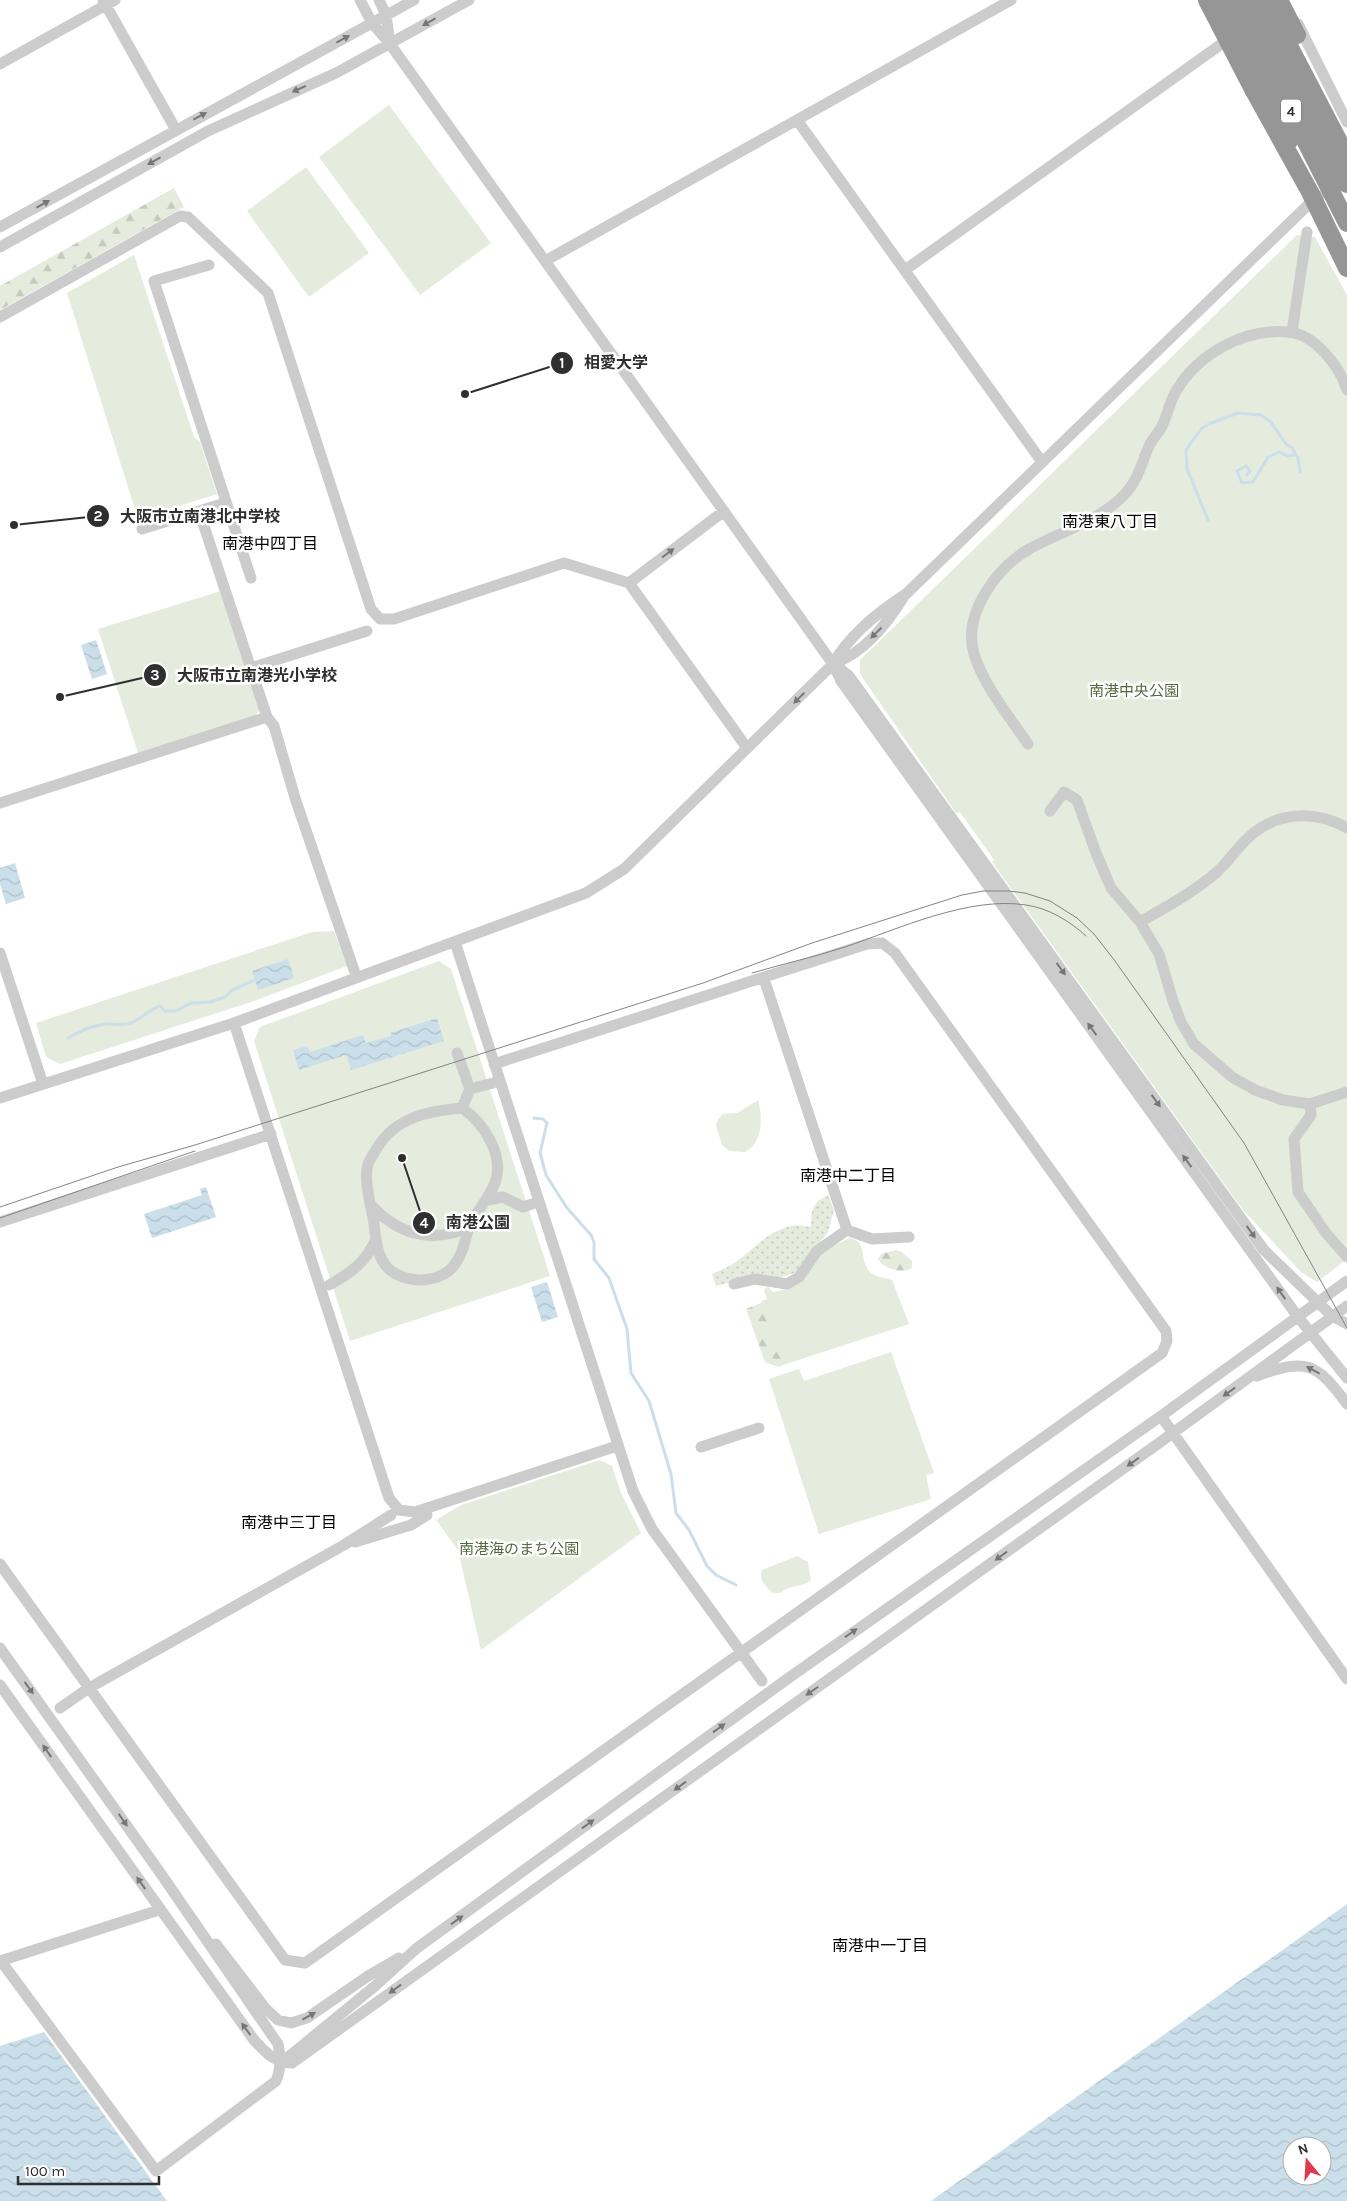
<svg xmlns="http://www.w3.org/2000/svg" width="1347" height="2201" font-family="Karla,'Noto Sans JP',sans-serif">
	<defs>
		<pattern id="grass-dots" width="8" height="8" patternUnits="userSpaceOnUse" patternTransform="scale(1.25)"><rect width="8" height="8" fill="#e5ebdd"/><path d="M2 2h.1M6 6h.1" fill="none" stroke="#c5cabe" stroke-width="1.8" stroke-linecap="round"/></pattern>
		<pattern id="forest-firs" width="22" height="20" patternUnits="userSpaceOnUse" patternTransform="scale(1.25)"><rect width="22" height="20" fill="#e5ebdd"/><path d="M5 1l3.5 6h-7zM16 11l3.5 6h-7z" fill="#c5cabe"/></pattern>
		<pattern id="water-waves" width="16" height="10" patternUnits="userSpaceOnUse" patternTransform="scale(1.25)"><rect width="16" height="10" fill="#cadfea"/><path d="M0 5q4-4 8 0t8 0" fill="none" stroke="#aec0c9"/></pattern>
	</defs>
	<rect width="100%" height="100%" fill="#fff"/>
	<path fill="url(#grass-dots)" d="M 828,1195 L 834,1210 L 828,1232 L 797,1272 L 780,1278 L 759,1275 L 716,1286 L 712,1274 C 720,1270 730,1267 737,1261 C 758,1246 779,1219 809,1227 L 811,1225 C 811,1210 813,1202 828,1195 Z"/>
	<path fill="url(#forest-firs)" d="M 174,188 L 184,207 L 0,310 L 0,286 Z
		M 896,1250 L 902,1252 L 912,1261 L 912,1268 C 902,1274 884,1269 878,1259 L 881,1254 Z
		M 761,1303 L 768,1310 L 830,1348 L 778,1367 L 765,1362 L 746,1309 Z"/>
	<path fill="#e5ebdd" d="M 389,105 L 491,243 L 420,295 L 319,157 Z
		M 306,167 L 369,253 L 309,297 L 247,211 Z
		M 1297,235 L 1315,237 L 1347,295 L 1347,1259 L 1317,1282 L 1301,1272 L 1243,1210 L 992,862 L 994,860 L 960,812 L 956,813 L 860,674 L 860,660 Z
		M 134,255 L 194,437 L 200,442 L 217,494 L 138,519 L 67,293 Z
		M 221,591 L 260,709 L 253,720 L 139,756 L 98,629 Z
		M 334,931 L 347,966 L 254,1001 L 60,1064 L 46,1057 L 36,1023 L 312,932 Z
		M 439,961 L 451,969 L 550,1276 L 350,1341 L 254,1041 L 260,1027 Z
		M 758,1100 C 763,1119 763,1142 745,1152 L 729,1151 L 722,1145 L 716,1125 L 718,1119 L 723,1114 L 737,1113 Z
		M 849,1238 C 868,1240 859,1262 870,1272 C 875,1277 886,1278 892,1280 L 909,1324 L 783,1365 L 761,1301 L 767,1299 L 764,1290 L 768,1287 L 773,1292 L 787,1289 L 824,1251 Z
		M 891,1352 L 934,1473 L 926,1475 L 931,1499 L 819,1534 L 769,1379 L 799,1369 L 804,1381 Z
		M 600,1460 L 612,1466 L 621,1493 L 641,1533 L 481,1650 L 458,1550 L 436,1520 L 461,1505 Z
		M 797,1556 L 808,1562 L 811,1580 C 802,1588 789,1584 780,1593 L 773,1593 C 766,1587 758,1579 762,1570 Z"/>
	<path fill="url(#water-waves)" fill-rule="evenodd" d="M 96,640 L 107,674 L 92,679 L 81,645 Z
		M 15,863 L 25,898 L 6,904 L 0,884 L 0,868 Z
		M 288,959 L 294,978 L 258,990 L 252,971 Z
		M 437,1018 L 444,1041 L 351,1070 L 346,1055 L 299,1070 L 293,1050 L 307,1046 L 310,1052 L 363,1035 L 366,1043 L 391,1036 L 390,1033 Z
		M 206,1187 L 216,1217 L 152,1238 L 144,1214 L 202,1195 L 200,1189 Z
		M 547,1282 L 558,1317 L 542,1322 L 531,1287 Z
		M 1347,1904 L 1347,2201 L 931,2201 ZM 1292,2146 L 1322,2146 L 1322,2176 L 1292,2176 Z
		M 44,2032 L 167,2201 L 0,2201 L 0,2046 Z"/>
	<g fill="none" stroke-linecap="round" stroke-linejoin="round">
		<path stroke="#cadfea" stroke-width="3" d="M 1247,475 L 1250,471 L 1246,466 L 1237,471 L 1242,483 L 1253,482 L 1268,457 L 1279,452 L 1287,456 L 1295,455
			M 1208,520 L 1187,469 L 1186,450 L 1201,429 L 1209,424 L 1238,413 L 1261,415 L 1271,422 L 1286,444 L 1292,448 L 1298,458 L 1300,472
			M 68,1038 C 79,1031 92,1026 105,1024 C 115,1023 124,1027 133,1022 C 143,1017 150,1009 160,1006 L 165,1011 L 176,1011 L 191,1003 L 210,1002 L 225,997 L 232,990 L 255,980
			M 534,1118 L 543,1119 L 547,1123 L 540,1153 L 546,1175 L 567,1208 L 591,1235 L 594,1242 L 594,1259 L 609,1278 L 627,1329 L 631,1373 L 649,1401 L 671,1474 L 676,1513 L 689,1530 L 707,1566 L 716,1575 L 736,1585"/>
		<path stroke="#ccc" stroke-width="11" d="M 103,0 L 176,130
			M 360,0 L 372,23 L 390,44 L 833,664 L 841,681 L 1298,1317 L 1347,1378
			M 379,0 L 386,15 L 390,44
			M 1298,24 L 1347,122
			M 0,64 L 115,0
			M 797,120 L 1042,462
			M 0,227 L 414,0
			M 0,247 L 208,131 L 336,73 L 469,0
			M 545,261 L 1011,0
			M 209,265 L 154,281 L 251,578
			M 905,270 L 1220,45
			M 0,317 L 180,216 L 188,217 L 268,293 L 371,609 L 380,619 L 394,619 L 564,563 L 629,583 L 747,748
			M 1292,332 L 1307,232
			M 199,511 L 267,717 L 274,726 L 296,801 L 354,970
			M 142,529 L 225,503
			M 629,583 L 724,511
			M 833,664 C 864,653 886,625 903,598
			M 837,666 L 849,676 L 1264,1250 L 1332,1316 L 1347,1324
			M 251,668 L 367,631
			M 1028,744 C 1009,716 984,686 974,654 C 962,614 998,565 1031,548 C 1064,530 1098,522 1125,494 C 1139,479 1142,461 1150,444 C 1153,438 1158,434 1161,428 C 1167,417 1169,404 1175,393 C 1197,354 1244,328 1288,332 C 1315,334 1340,367 1347,390
			M 0,803 L 267,717
			M 1050,811 L 1064,792 L 1077,800 L 1096,853 L 1111,888 L 1140,922 L 1159,954 L 1173,1001 L 1181,1022 L 1194,1044 L 1232,1077 L 1255,1090 L 1283,1100 L 1310,1104 L 1347,1092
			M 1140,922 C 1166,907 1194,892 1217,872 C 1228,862 1237,848 1248,838 C 1276,811 1315,810 1347,828
			M 455,942 L 633,1491 L 652,1529 L 762,1681
			M 0,953 L 43,1084
			M 766,985 L 847,1230
			M 234,1023 L 389,1498 L 399,1510 L 415,1512 L 617,1446
			M 457,1053 L 470,1089 L 462,1108
			M 470,1089 L 493,1083
			M 0,1098 L 234,1023 L 586,893 L 624,869 L 833,664 C 850,634 878,612 906,594 L 1308,205 L 1319,196
			M 1310,1104 L 1311,1115 L 1294,1139 L 1298,1192 L 1326,1233 L 1347,1257
			M 462,1108 C 484,1123 505,1156 495,1183 C 489,1198 478,1209 472,1222 C 465,1235 465,1249 457,1261 C 445,1282 416,1284 396,1274 C 378,1265 376,1243 374,1224 C 372,1207 363,1182 368,1164 C 370,1159 374,1153 377,1148 C 396,1117 428,1111 462,1108 Z
			M 487,1200 L 503,1197 L 523,1207 L 532,1204
			M 372,1206 C 399,1235 431,1243 469,1228
			M 0,1222 L 271,1134
			M 847,1230 L 872,1239 L 909,1237
			M 734,1284 L 755,1279 L 787,1284 L 799,1277 L 817,1251 L 847,1230
			M 329,1285 C 351,1273 366,1262 376,1239
			M 1257,1376 C 1306,1358 1316,1362 1347,1404
			M 1161,1416 L 1347,1679
			M 701,1447 L 759,1428
			M 355,1542 L 411,1525 L 427,1515
			M 0,1564 L 285,1960 L 305,1963 L 1162,1353 L 1167,1341 L 1166,1331 L 895,953 L 882,943 L 867,944 L 494,1064
			M 0,1648 L 159,1871 L 278,2044 C 281,2057 281,2069 276,2081 L 156,2171 L 1,1961
			M 96,1684 L 344,1545 L 391,1515
			M 0,1685 L 254,2040 C 266,2053 275,2063 292,2063 L 1159,1443 L 1347,1306
			M 60,1708 L 86,1690
			M 216,1944 L 266,2009 L 278,2020 L 291,2023 L 307,2018 L 368,1976 L 399,1958
			M 0,1961 L 159,1910
			M 281,2063 L 375,1986 L 417,1948 L 790,1677 L 1161,1416 L 1347,1281"/>
		<path stroke="#969696" stroke-width="18" d="M 1207,0 L 1254,91
			M 1221,0 L 1265,84 L 1289,141
			M 1265,0 L 1347,157
			M 1279,0 L 1297,35"/>
		<path stroke="#848484" stroke-width="1" d="M 752,973 C 783,964 814,957 845,947 C 898,929 969,896 1026,905 C 1048,908 1070,921 1086,936
			M 0,1207 L 118,1167 L 195,1145 L 703,983 L 812,943 L 962,895 L 983,891 L 1009,891 L 1025,893 L 1050,901 L 1077,918 L 1094,934 L 1115,961 L 1244,1143 L 1347,1328
			M 0,1218 L 195,1151"/>
		<path stroke="#969696" stroke-width="18" d="M 1234,0 L 1347,223
			M 1252,0 L 1347,184
			M 1254,91 L 1310,192 L 1347,268"/>
	</g>
	<defs><path id="oneway-solid" d="M-6-.8H1V-3.2L6.5 0L1 3.2V.8H-6Z" transform="scale(1.25)"/></defs>
	<g fill="#767676">
		<use href="#oneway-solid" transform="translate(429 22) rotate(151)"/>
		<use href="#oneway-solid" transform="translate(343 39) rotate(-28)"/>
		<use href="#oneway-solid" transform="translate(299 89) rotate(156)"/>
		<use href="#oneway-solid" transform="translate(200 116) rotate(-28)"/>
		<use href="#oneway-solid" transform="translate(154 161) rotate(151)"/>
		<use href="#oneway-solid" transform="translate(43 204) rotate(-29)"/>
		<use href="#oneway-solid" transform="translate(668 553) rotate(-37)"/>
		<use href="#oneway-solid" transform="translate(876 633) rotate(136)"/>
		<use href="#oneway-solid" transform="translate(799 698) rotate(135)"/>
		<use href="#oneway-solid" transform="translate(1061 969) rotate(54)"/>
		<use href="#oneway-solid" transform="translate(1092 1029) rotate(-126)"/>
		<use href="#oneway-solid" transform="translate(1156 1101) rotate(54)"/>
		<use href="#oneway-solid" transform="translate(1187 1161) rotate(-126)"/>
		<use href="#oneway-solid" transform="translate(1251 1232) rotate(54)"/>
		<use href="#oneway-solid" transform="translate(1281 1293) rotate(-125)"/>
		<use href="#oneway-solid" transform="translate(1313 1370) rotate(-152)"/>
		<use href="#oneway-solid" transform="translate(1229 1392) rotate(144)"/>
		<use href="#oneway-solid" transform="translate(1133 1462) rotate(144)"/>
		<use href="#oneway-solid" transform="translate(1001 1556) rotate(144)"/>
		<use href="#oneway-solid" transform="translate(851 1633) rotate(-35)"/>
		<use href="#oneway-solid" transform="translate(29 1688) rotate(54)"/>
		<use href="#oneway-solid" transform="translate(812 1691) rotate(145)"/>
		<use href="#oneway-solid" transform="translate(719 1728) rotate(-36)"/>
		<use href="#oneway-solid" transform="translate(47 1751) rotate(-125)"/>
		<use href="#oneway-solid" transform="translate(680 1786) rotate(144)"/>
		<use href="#oneway-solid" transform="translate(123 1820) rotate(55)"/>
		<use href="#oneway-solid" transform="translate(588 1824) rotate(-36)"/>
		<use href="#oneway-solid" transform="translate(141 1883) rotate(-125)"/>
		<use href="#oneway-solid" transform="translate(457 1920) rotate(-36)"/>
		<use href="#oneway-solid" transform="translate(395 1989) rotate(144)"/>
		<use href="#oneway-solid" transform="translate(309 2016) rotate(-29)"/>
		<use href="#oneway-solid" transform="translate(246 2029) rotate(-126)"/>
	</g>
	<g text-anchor="middle" stroke-width="5" stroke-linejoin="round" paint-order="stroke">
		<rect fill="#fff" stroke="#6d6d6d" stroke-width="1" x="1281" y="99.5" width="20" height="23" rx="4"/>
		<g font-size="14" font-weight="bold" fill="#2f2f2f">
			<text x="1291" y="116">4</text>
		</g>
		<g font-size="15" fill="#54693e" stroke="#fff">
			<text x="1134" y="696">南港中央公園</text>
			<text x="519" y="1554">南港海のまち公園</text>
		</g>
		<g font-size="16" fill="#000" stroke="#fff">
			<text x="1110" y="527">南港東八丁目</text>
			<text x="270" y="549">南港中四丁目</text>
			<text x="848" y="1181">南港中二丁目</text>
			<text x="289" y="1528">南港中三丁目</text>
			<text x="880" y="1951">南港中一丁目</text>
		</g>
	</g>
	<path fill="none" stroke="#2f2f2f" stroke-width="2" d="M465 394L562 363M14 525L98 516M60 697L155 675M402 1158L424 1223"/>
	<g fill="#2f2f2f" stroke="#fff" stroke-width="2">
		<circle cx="465" cy="394" r="5"/>
		<circle cx="14" cy="525" r="5"/>
		<circle cx="60" cy="697" r="5"/>
		<circle cx="402" cy="1158" r="5"/>
		<circle cx="562" cy="363" r="12"/>
		<circle cx="98" cy="516" r="12"/>
		<circle cx="155" cy="675" r="12"/>
		<circle cx="424" cy="1223" r="12"/>
	</g>
	<g font-size="15" text-anchor="middle" font-weight="bold" fill="#fff">
		<text x="562" y="368">1</text>
		<text x="98" y="521">2</text>
		<text x="155" y="680">3</text>
		<text x="424" y="1228">4</text>
	</g>
	<g font-size="16" text-anchor="middle" font-weight="bold" fill="#2f2f2f" stroke="#fff" stroke-width="5" stroke-linejoin="round" paint-order="stroke">
		<text x="616" y="368">相愛大学</text>
		<text x="200" y="522">大阪市立南港北中学校</text>
		<text x="257" y="681">大阪市立南港光小学校</text>
		<text x="478" y="1228">南港公園</text>
	</g>
	<g transform="translate(1307 2161) rotate(342)"><circle r="24" fill="#ffffff" stroke="#acacac"/>
	<path d="M0-4L9 19L0 12L-9 19Z" fill="#de394c"/>
	<text y="-8" font-size="14" font-weight="bold" text-anchor="middle" fill="#2f2f2f">N</text>
	</g>
	<path d="M18 2176v8h141v-8" fill="none" stroke="#2f2f2f" stroke-width="2.5"/>
	<text x="25" y="2176" font-size="15" fill="#2f2f2f" stroke="#ffffff" stroke-width="4" paint-order="stroke">100 m</text>
</svg>
